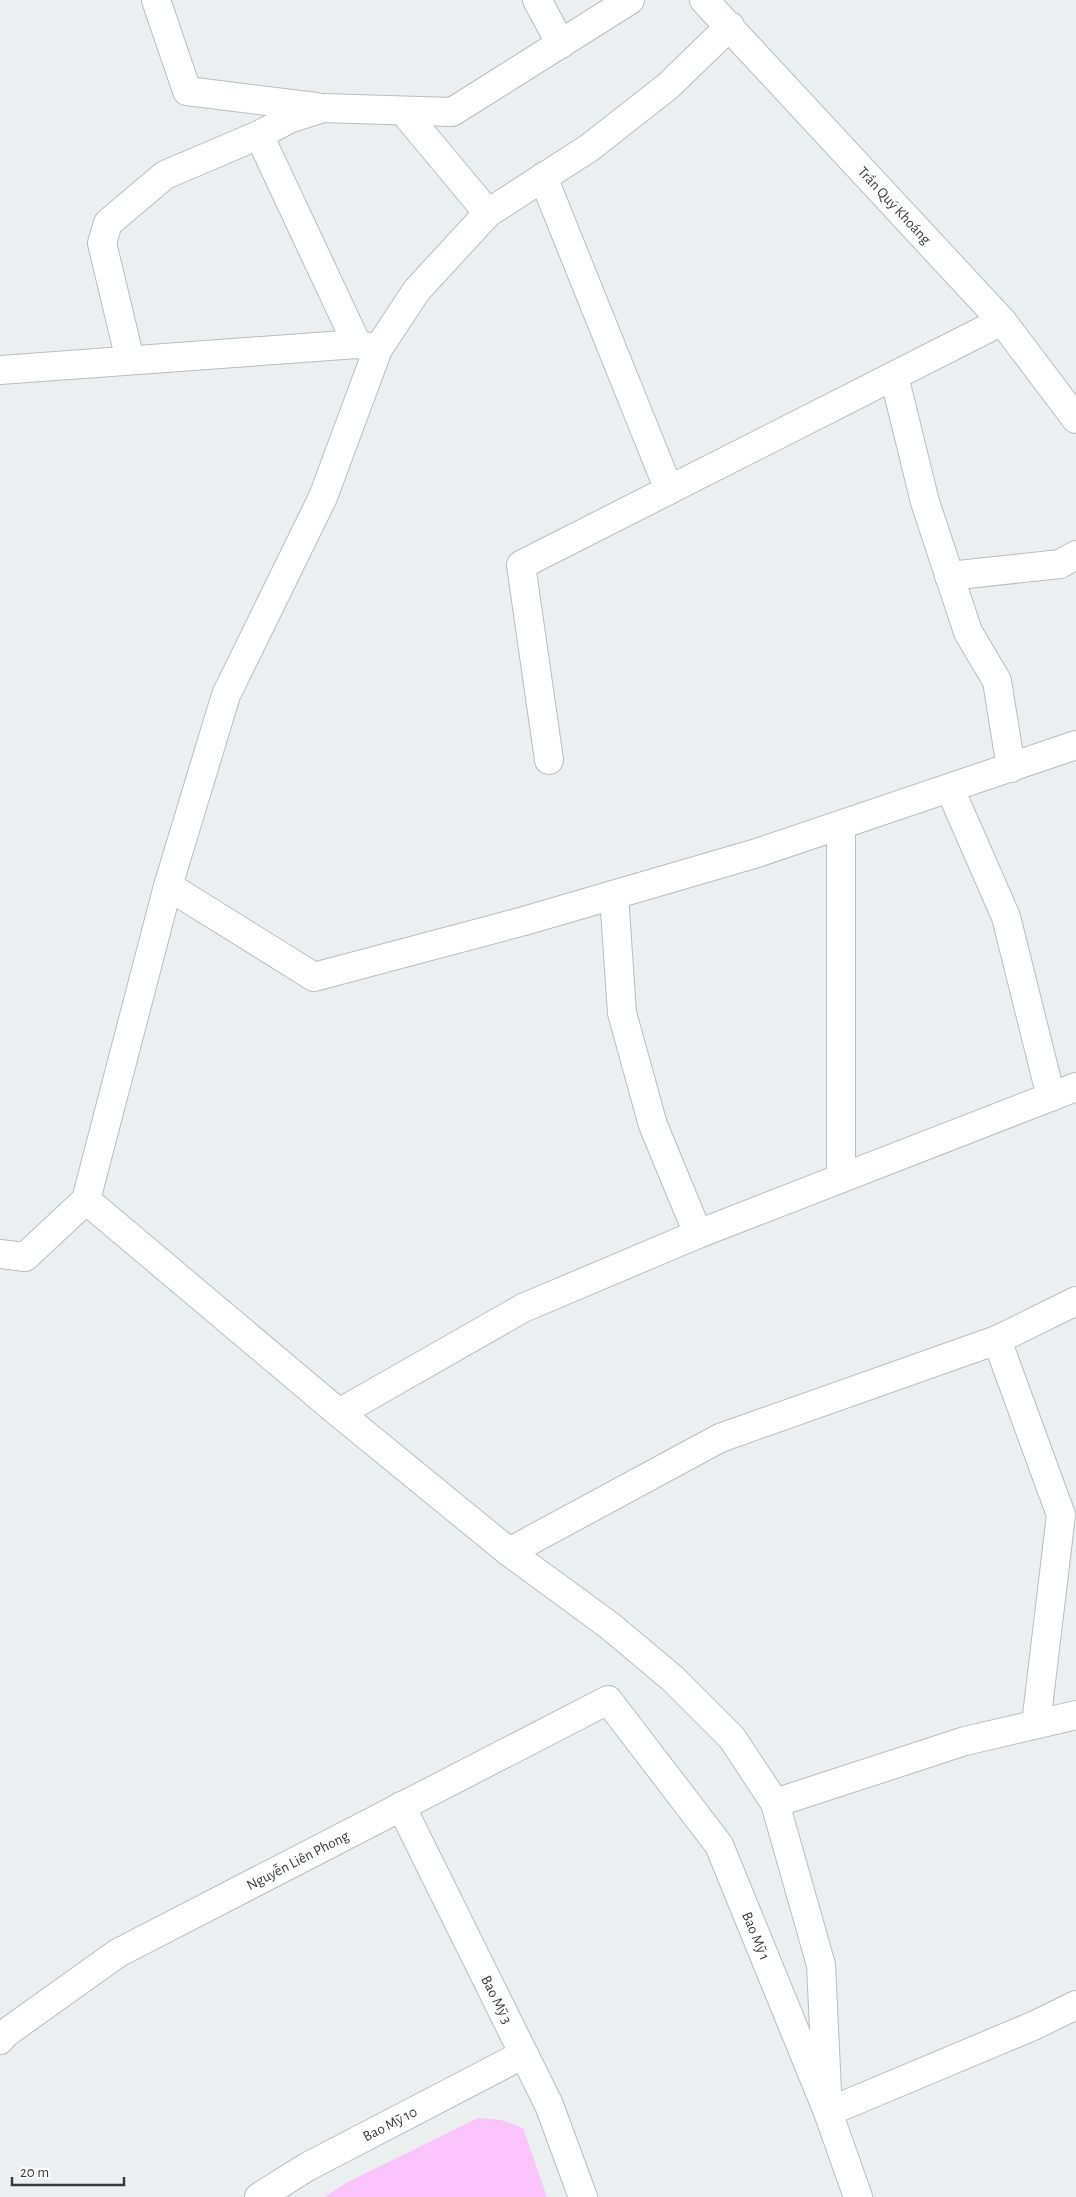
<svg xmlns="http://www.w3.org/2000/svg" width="1076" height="2197" font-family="'Alegreya Sans',sans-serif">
	<rect width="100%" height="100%" fill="#ebeff0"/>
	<path fill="#fbc4fa" d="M 478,2118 L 502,2120 L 523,2128 L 547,2197 L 324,2197 L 348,2182 Z"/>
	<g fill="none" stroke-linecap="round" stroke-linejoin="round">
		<defs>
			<g id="minor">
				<path d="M 156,0 L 187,91 L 316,107"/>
				<path d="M 537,0 L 561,44"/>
				<path id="s1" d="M 704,0 L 1002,321 L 1076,419"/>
				<path d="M 403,111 L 488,213"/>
				<path d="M 259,135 L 357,344"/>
				<path d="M 543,177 L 669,490"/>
				<path d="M 130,360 L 102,243 L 108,223 L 165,175 L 259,135 L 289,119 L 323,108 L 452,112 L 630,0"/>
				<path d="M 0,370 L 357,344 L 378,349"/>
				<path d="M 894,376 L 925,502 L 968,632 L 997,681 L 1011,768"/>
				<path d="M 949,576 L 1060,564 L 1076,555"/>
				<path d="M 549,760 L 521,565 L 1002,321"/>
				<path d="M 950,789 L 1006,917 L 1051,1097"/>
				<path d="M 841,825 L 841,1178"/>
				<path d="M 168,886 L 314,977 L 524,921 L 757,853 L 1076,745"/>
				<path d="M 614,895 L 622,1013 L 653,1125 L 698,1234"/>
				<path d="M 86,1200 L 339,1413 L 509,1552 L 610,1626 L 672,1678 L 732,1738 L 775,1803 L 821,1965 L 828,2112 L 1033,2026 L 1076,2005"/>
				<path d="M 0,1254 L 25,1257 L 86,1200 L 168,886 L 226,695 L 323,497 L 378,349 L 417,290 L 488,213 L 589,148 L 668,86 L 730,26"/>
				<path d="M 997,1340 L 1061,1515 L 1036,1724"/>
				<path d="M 339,1413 L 523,1308 L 698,1234 L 1076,1087"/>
				<path d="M 509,1552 L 720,1438 L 997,1340 L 1076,1301"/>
				<path d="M 775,1803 L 965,1741 L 1076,1715"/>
				<path id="s2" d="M 401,1806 L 549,2105 L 583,2197"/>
				<path id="s3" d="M 0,2040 L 6,2033 L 118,1953 L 608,1700 L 719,1845 L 828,2112 L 858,2197"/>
				<path id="s4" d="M 259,2197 L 307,2167 L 524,2054"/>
			</g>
		</defs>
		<use href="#minor" stroke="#b9bdbe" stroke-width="30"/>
		<use href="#minor" stroke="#fff" stroke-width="28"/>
	</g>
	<g text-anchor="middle" stroke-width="5" stroke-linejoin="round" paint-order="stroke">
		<g font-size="15" fill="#383a3a" stroke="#fff">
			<text dy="5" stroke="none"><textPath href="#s1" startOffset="280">Trần Quý Khoáng</textPath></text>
			<text dy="5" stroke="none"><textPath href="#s3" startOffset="349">Nguyễn Liên Phong</textPath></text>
			<text dy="5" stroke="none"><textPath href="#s3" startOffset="979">Bao Mỹ 1</textPath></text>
			<text dy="5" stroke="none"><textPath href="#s2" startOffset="216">Bao Mỹ 3</textPath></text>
			<text dy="5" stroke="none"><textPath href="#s4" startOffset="150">Bao Mỹ 10</textPath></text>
		</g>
	</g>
	<path d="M12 2177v8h112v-8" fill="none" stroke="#383a3a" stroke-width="2.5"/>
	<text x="20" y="2177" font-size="15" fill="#383a3a" stroke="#ffffff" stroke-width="4" paint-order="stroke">20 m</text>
</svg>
